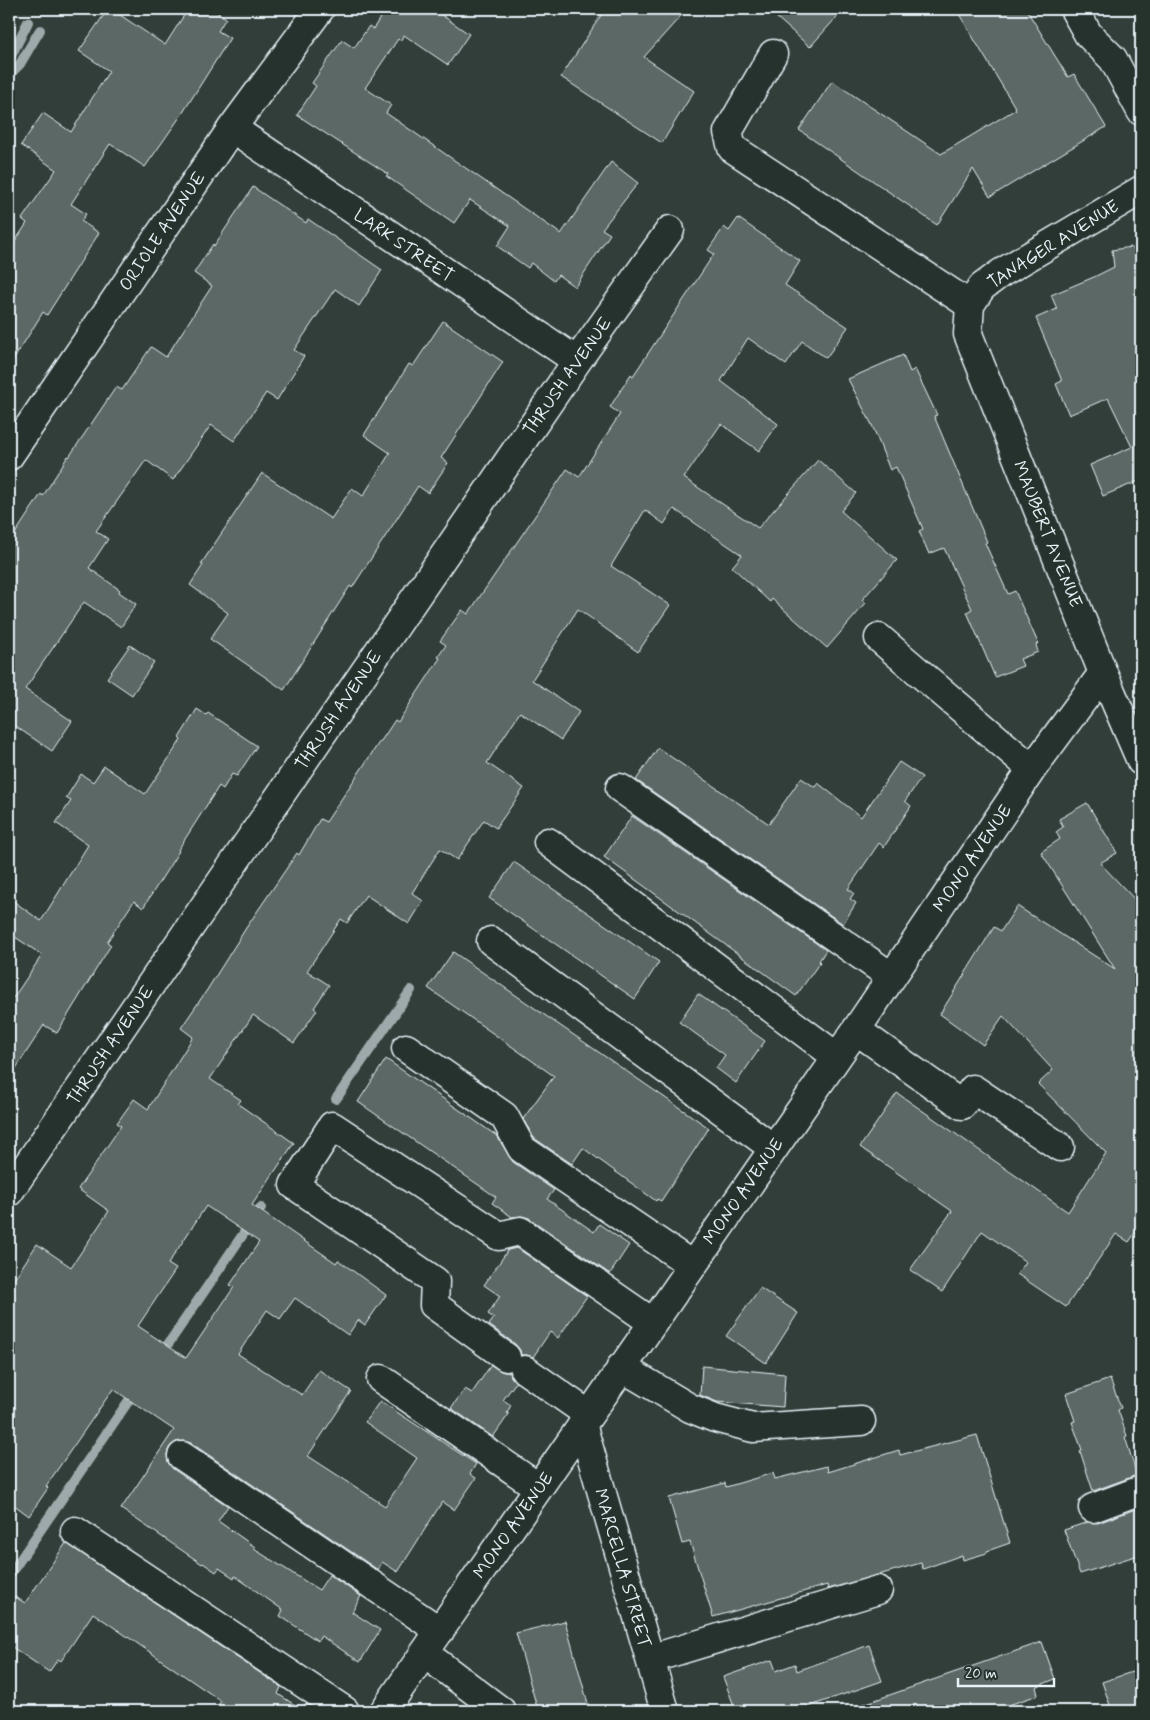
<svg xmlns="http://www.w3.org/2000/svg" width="1150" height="1720" font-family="Mynerve,sans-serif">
	<rect width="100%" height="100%" fill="#323e39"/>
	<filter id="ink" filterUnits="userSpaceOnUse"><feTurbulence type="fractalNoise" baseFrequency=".02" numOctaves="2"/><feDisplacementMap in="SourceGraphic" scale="10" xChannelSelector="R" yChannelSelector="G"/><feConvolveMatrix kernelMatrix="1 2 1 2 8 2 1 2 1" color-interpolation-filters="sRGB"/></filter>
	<g filter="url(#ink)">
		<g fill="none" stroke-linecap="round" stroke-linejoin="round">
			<path stroke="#9ea9ab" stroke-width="10" d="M 9,60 L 28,22
				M 9,75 L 20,64 L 40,30
				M 336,1099 L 411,990
				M 160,1356 L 261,1208
				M 9,1576 L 136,1390"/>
		</g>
		<path fill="#5c6865" stroke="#e8f1f8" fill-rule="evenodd" d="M 108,9 L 111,9 L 165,45 L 188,9 L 212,9 L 226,18 L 218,31 L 230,38 L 182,114 L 145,167 L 110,144 L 71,204 L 86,214 L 81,221 L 99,233 L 47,315 L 43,312 L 9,367 L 9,251 L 27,223 L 22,219 L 56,170 L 21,145 L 43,113 L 71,132 L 109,71 L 79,51 Z
			M 367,9 L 433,9 L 469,34 L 448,65 L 404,35 L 400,41 L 398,39 L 365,88 L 391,105 L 386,113 L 561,234 L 611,162 L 638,183 L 602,229 L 610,234 L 575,287 L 558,275 L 554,281 L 531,263 L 528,268 L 497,246 L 510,226 L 470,200 L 454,223 L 386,176 L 388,174 L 297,115 L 316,86 L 312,83 L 342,40 L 354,48 L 369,26 L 373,29 L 380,18 Z
			M 605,9 L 687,9 L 644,57 L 694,91 L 662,143 L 561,77 Z
			M 767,9 L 844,9 L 810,47 Z
			M 956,9 L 1026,9 L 1068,77 L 1074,74 L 1106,127 L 990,197 L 973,169 L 937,225 L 799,130 L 832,81 L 941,154 L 1016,109 Z
			M 253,187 L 306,223 L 308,219 L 382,270 L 359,306 L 335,289 L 294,350 L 304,356 L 277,400 L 266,393 L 234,441 L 211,425 L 173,480 L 146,460 L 96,531 L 108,539 L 89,568 L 120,590 L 119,592 L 136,604 L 121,627 L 84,602 L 25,689 L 72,721 L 52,751 L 9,722 L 9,543 L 41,494 L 43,496 L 68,456 L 69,457 L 116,387 L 122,390 L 151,347 L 166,357 L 212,286 L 194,273 L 213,244 L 214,246 Z
			M 738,218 L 800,261 L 785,285 L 848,327 L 826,358 L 802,341 L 786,365 L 748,338 L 721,381 L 778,424 L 759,451 L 721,424 L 684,478 L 758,528 L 818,460 L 856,493 L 841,511 L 897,560 L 862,600 L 866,603 L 827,648 L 772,599 L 770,602 L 732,567 L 742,555 L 674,509 L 664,524 L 645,510 L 611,566 L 670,605 L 638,652 L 578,609 L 532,680 L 579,712 L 561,740 L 520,712 L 487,763 L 524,788 L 496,828 L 484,820 L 457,860 L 440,849 L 412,893 L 423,901 L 409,924 L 366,895 L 347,923 L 341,919 L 307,971 L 329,985 L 314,1008 L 317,1010 L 294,1043 L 253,1015 L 210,1079 L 241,1100 L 238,1104 L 294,1143 L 252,1205 L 336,1263 L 338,1260 L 386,1295 L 365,1325 L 358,1320 L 348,1335 L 295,1298 L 280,1319 L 267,1310 L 238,1354 L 302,1395 L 319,1370 L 351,1391 L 308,1456 L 385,1506 L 417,1458 L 365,1422 L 380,1401 L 476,1464 L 470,1474 L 476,1478 L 454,1510 L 442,1502 L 398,1572 L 382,1562 L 378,1570 L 191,1443 L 184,1441 L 176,1442 L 169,1448 L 167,1454 L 168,1462 L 173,1469 L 228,1506 L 218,1521 L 255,1547 L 254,1549 L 319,1590 L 329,1575 L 361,1596 L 352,1612 L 380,1630 L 360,1662 L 321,1636 L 318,1641 L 280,1616 L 283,1610 L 235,1576 L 234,1578 L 219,1568 L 216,1572 L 203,1563 L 202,1564 L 121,1509 L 174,1430 L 113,1389 L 46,1486 L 48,1488 L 29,1516 L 9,1501 L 9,1287 L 37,1244 L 71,1267 L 109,1211 L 78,1189 L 121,1126 L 117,1123 L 134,1099 L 148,1109 L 193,1037 L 181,1028 L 207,990 L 246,928 L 297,853 L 299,855 L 320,819 L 326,822 L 380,741 L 381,741 L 395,720 L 398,722 L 440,658 L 438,657 L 446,645 L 440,641 L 462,610 L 468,614 L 567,469 L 579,477 L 620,414 L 610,407 L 631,374 L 633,376 L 714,254 L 708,250 L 724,227 L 729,231 ZM 206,1206 L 259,1242 L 230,1285 L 234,1287 L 186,1358 L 138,1326 L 176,1269 L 168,1264 Z
			M 1131,247 L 1139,254 L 1141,266 L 1141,480 L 1103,496 L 1090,465 L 1132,447 L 1108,398 L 1069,415 L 1056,384 L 1062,381 L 1036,318 L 1057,309 L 1051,295 L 1094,277 L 1114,267 L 1112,250 Z
			M 443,321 L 503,362 L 441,458 L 448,463 L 428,493 L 418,486 L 352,588 L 350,586 L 284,690 L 210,639 L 228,613 L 190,585 L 203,565 L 201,564 L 262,473 L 331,519 L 352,488 L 363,496 L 390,453 L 364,435 L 409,364 L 413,366 Z
			M 903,355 L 910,372 L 915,369 L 937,415 L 934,416 L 987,542 L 985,543 L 1008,594 L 1015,591 L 1038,643 L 1036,645 L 1038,652 L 1020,659 L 1023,666 L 995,677 L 967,612 L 972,609 L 944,548 L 929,554 L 919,531 L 923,529 L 896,467 L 890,470 L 872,425 L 848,379 Z
			M 130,645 L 154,662 L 132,695 L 107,678 Z
			M 197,709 L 206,715 L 208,713 L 257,746 L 237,776 L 232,774 L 223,789 L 219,786 L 178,850 L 179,851 L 143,908 L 134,901 L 107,942 L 111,945 L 57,1033 L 44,1025 L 9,1079 L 9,997 L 14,997 L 42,955 L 9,933 L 9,898 L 41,921 L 88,845 L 56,823 L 71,801 L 66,798 L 81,774 L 93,782 L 104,766 L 145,794 L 181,740 L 179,738 Z
			M 658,748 L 769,824 L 801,778 L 815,787 L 818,783 L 861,817 L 899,762 L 922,777 L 905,801 L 911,806 L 884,847 L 879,843 L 848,889 L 854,893 L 850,899 L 856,903 L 843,924 L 636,780 Z
			M 1087,803 L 1117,853 L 1100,863 L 1141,906 L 1141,1224 L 1129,1242 L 1116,1234 L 1066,1307 L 1017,1274 L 1026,1262 L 982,1231 L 942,1292 L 910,1270 L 952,1211 L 860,1147 L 897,1093 L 1068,1212 L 1106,1153 L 1038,1084 L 1053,1070 L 1003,1016 L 983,1045 L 940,1014 L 994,927 L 1001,931 L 1017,906 L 1115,969 L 1041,852 L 1060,839 L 1056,832 L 1063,827 L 1059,819 Z
			M 632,816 L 826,950 L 819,961 L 820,962 L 796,996 L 604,857 Z
			M 514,862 L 659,962 L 635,999 L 489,898 Z
			M 453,952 L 709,1128 L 661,1201 L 657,1199 L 656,1201 L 583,1148 L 572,1164 L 534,1138 L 523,1119 L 554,1076 L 428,988 Z
			M 698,994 L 765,1041 L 736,1083 L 716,1068 L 725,1055 L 679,1022 Z
			M 386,1059 L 497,1136 L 513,1162 L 554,1190 L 547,1199 L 594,1232 L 599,1224 L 629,1245 L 610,1274 L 529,1218 L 522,1216 L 512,1217 L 492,1203 L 496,1197 L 358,1102 Z
			M 517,1248 L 587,1296 L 558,1338 L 550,1332 L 533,1357 L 527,1355 L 521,1355 L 520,1350 L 515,1344 L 489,1325 L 494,1318 L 488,1314 L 500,1296 L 484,1285 L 508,1250 Z
			M 760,1288 L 798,1313 L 766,1363 L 726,1336 Z
			M 491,1365 L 504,1372 L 510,1372 L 511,1377 L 516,1382 L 503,1400 L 511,1405 L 507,1413 L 509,1414 L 493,1437 L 451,1408 L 465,1389 L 472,1393 Z
			M 702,1366 L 785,1374 L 783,1407 L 717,1402 L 700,1395 Z
			M 1110,1379 L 1121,1408 L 1118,1410 L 1127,1436 L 1125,1437 L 1137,1475 L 1093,1491 L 1080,1451 L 1082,1450 L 1072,1422 L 1075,1421 L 1066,1394 Z
			M 977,1435 L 1010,1543 L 987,1551 L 987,1553 L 963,1560 L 962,1555 L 923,1569 L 921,1563 L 828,1589 L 827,1585 L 713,1617 L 690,1542 L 682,1544 L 669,1498 L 725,1483 L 726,1487 L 773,1473 L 775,1479 L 827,1466 L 828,1472 L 899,1450 L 900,1455 Z
			M 1141,1507 L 1141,1554 L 1080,1574 L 1064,1530 L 1088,1522 L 1098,1523 Z
			M 66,1543 L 281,1687 L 278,1694 L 304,1711 L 214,1711 L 221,1701 L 93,1613 L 61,1661 L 58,1659 L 49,1672 L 9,1645 L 9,1593 L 25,1603 Z
			M 565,1621 L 590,1711 L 538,1711 L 516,1633 Z
			M 1042,1642 L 1055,1679 L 1036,1687 L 1038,1695 L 991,1711 L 856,1711 L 855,1707 Z
			M 869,1645 L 882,1681 L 796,1711 L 736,1711 L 723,1677 L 772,1660 L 776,1671 L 795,1664 L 797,1671 Z
			M 1141,1669 L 1141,1711 L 1112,1711 L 1102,1682 Z"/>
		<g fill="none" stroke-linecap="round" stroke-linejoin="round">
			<defs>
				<path id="minor" d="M 1074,9 L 1088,34 L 1113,59 L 1141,111
					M 773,54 L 728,132 L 732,148 L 970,305
					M 232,128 L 577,361
					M 970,305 L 968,334 L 1103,673 L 1141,761
					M 970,305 L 982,287 L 1001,273 L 1141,190
					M 9,456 L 232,128 L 320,9
					M 879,638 L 1032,769
					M 620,788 L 892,977
					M 548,842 L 837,1057
					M 491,941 L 773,1148
					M 856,1030 L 962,1105 L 973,1089 L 1060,1147
					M 406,1048 L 504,1116 L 522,1149 L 692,1265
					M 9,1192 L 577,361 L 670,230
					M 506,1357 L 434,1305 L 435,1281 L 294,1185 L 332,1126 L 499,1236 L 520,1231 L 652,1322
					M 621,1367 L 690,1408 L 715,1418 L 753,1428 L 861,1421
					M 525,1370 L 588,1414
					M 381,1379 L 538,1487
					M 582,1424 L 665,1711
					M 182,1456 L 440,1631
					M 1093,1508 L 1141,1490
					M 75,1531 L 345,1711
					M 424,1653 L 501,1711
					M 650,1659 L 878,1590
					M 384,1711 L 856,1030 L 1032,769 L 1103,673"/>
			</defs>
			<use href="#minor" stroke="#e8f1f8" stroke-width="31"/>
			<use href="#minor" stroke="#26332d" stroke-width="28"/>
		</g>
	</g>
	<g text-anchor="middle" stroke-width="5" stroke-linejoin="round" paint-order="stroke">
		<g font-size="18" fill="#e8f1f8" stroke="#26332d">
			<text transform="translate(162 231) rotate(-56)" y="6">ORIOLE AVENUE</text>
			<text transform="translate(1053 244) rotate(-32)" y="6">TANAGER AVENUE</text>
			<text transform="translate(404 245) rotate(34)" y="6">LARK STREET</text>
			<text transform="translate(567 376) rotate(-55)" y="6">THRUSH AVENUE</text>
			<text transform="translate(1048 534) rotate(68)" y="6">MAUBERT AVENUE</text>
			<text transform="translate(338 710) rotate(-56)" y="6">THRUSH AVENUE</text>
			<text transform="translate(972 858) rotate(-56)" y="6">MONO AVENUE</text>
			<text transform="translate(110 1045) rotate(-56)" y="6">THRUSH AVENUE</text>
			<text transform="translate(743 1191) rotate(-55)" y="6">MONO AVENUE</text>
			<text transform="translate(513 1525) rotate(-55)" y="6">MONO AVENUE</text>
			<text transform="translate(623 1568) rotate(74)" y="6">MARCELLA STREET</text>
		</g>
	</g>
	<rect width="1150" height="1720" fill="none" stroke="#26332d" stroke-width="30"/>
	<rect x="15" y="15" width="1120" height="1690" fill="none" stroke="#e8f1f8" stroke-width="2" filter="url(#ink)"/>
	<path d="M958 1678v8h96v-8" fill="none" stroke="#e8f1f8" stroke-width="2.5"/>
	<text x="965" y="1678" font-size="15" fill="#e8f1f8" stroke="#26332d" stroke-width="4" paint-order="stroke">20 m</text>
</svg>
